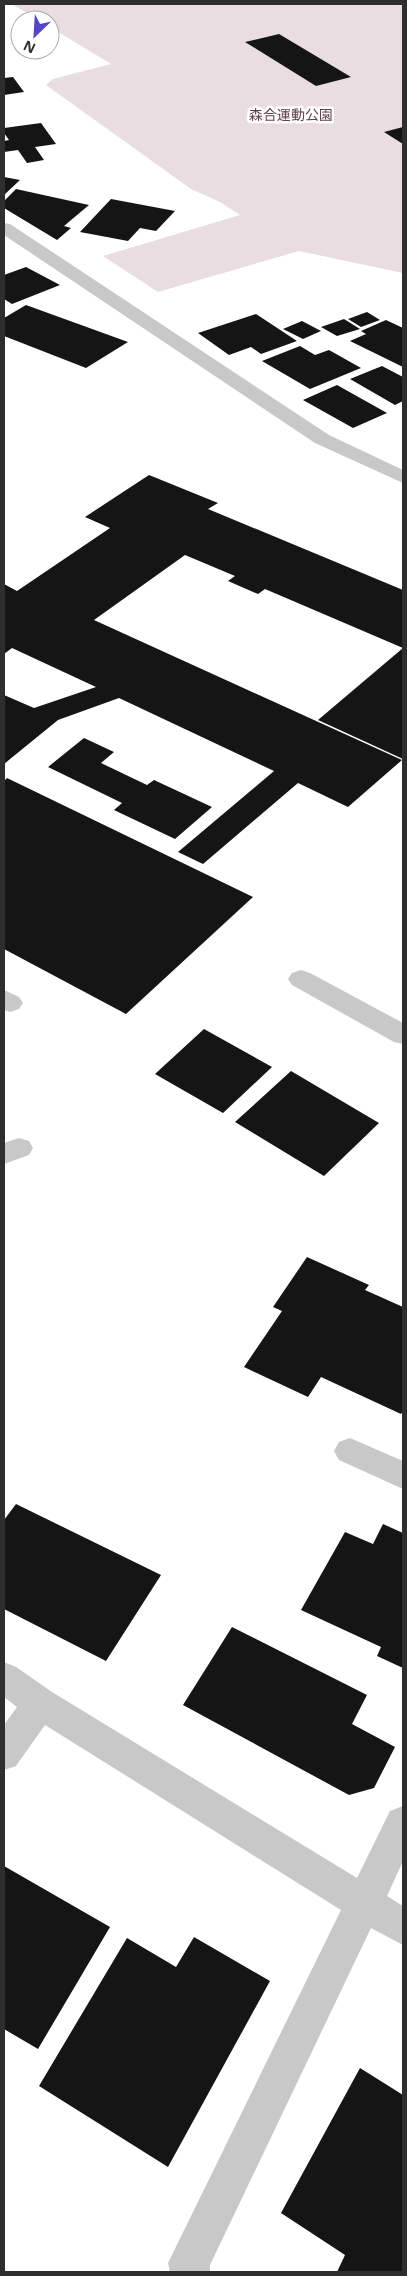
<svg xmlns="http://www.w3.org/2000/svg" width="407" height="2276" font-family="'Open Sans','Noto Sans JP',sans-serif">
	<rect width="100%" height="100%" fill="#fff"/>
	<path fill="#eadde2" d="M 12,4 L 403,4 L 403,273 L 299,251 L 158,292 L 103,256 L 240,215 L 220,202 L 191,189 L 46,85 L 53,79 L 111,64 L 50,27 L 50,20 L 38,20 Z"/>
	<path fill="#151515" d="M 279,34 L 351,77 L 316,86 L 245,42 Z
		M 13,77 L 24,92 L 4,95 L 4,78 Z
		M 41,123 L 56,144 L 35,147 L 44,160 L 27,163 L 18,150 L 4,152 L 4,141 L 9,140 L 4,133 L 4,128 Z
		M 403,127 L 403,144 L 384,132 Z
		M 4,177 L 20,180 L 4,195 Z
		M 16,189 L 89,205 L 64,226 L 71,228 L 57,240 L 4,208 L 4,201 Z
		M 111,199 L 175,211 L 156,231 L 140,228 L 128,241 L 80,232 Z
		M 26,267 L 60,285 L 12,304 L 4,299 L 4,275 Z
		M 26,305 L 128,342 L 86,368 L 4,336 L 4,318 Z
		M 367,312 L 380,320 L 361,327 L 348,319 Z
		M 256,314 L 297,341 L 261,354 L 251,347 L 229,355 L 198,333 Z
		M 344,319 L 360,329 L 337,336 L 321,327 Z
		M 386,320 L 403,328 L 403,367 L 350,341 L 366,334 L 361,331 Z
		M 302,321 L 321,331 L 303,339 L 283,329 Z
		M 300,346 L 315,355 L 329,350 L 361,368 L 310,389 L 262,361 Z
		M 382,366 L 403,377 L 403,401 L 395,405 L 350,379 Z
		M 337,385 L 387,413 L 353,428 L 303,400 Z
		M 149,475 L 218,503 L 208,509 L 403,590 L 403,759 L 318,720 L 403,648 L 265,589 L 258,594 L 228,581 L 235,576 L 185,555 L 94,620 L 402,760 L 348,807 L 298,783 L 203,864 L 178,852 L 274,771 L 119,698 L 58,720 L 4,764 L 4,695 L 34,708 L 96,687 L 12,648 L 4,654 L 4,584 L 17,591 L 110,528 L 85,517 Z
		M 84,738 L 114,752 L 101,763 L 147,785 L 154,780 L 212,807 L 175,839 L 114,810 L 122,803 L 48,767 Z
		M 7,778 L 253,897 L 126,1014 L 4,949 L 4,781 Z
		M 204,1029 L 272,1067 L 223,1113 L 155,1074 Z
		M 291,1071 L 379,1123 L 324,1176 L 235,1122 Z
		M 307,1257 L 369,1285 L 365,1290 L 403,1307 L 403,1411 L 401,1414 L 321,1377 L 308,1397 L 244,1367 L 282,1311 L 273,1307 Z
		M 16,1504 L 161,1575 L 106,1661 L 4,1609 L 4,1520 Z
		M 383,1524 L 403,1533 L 403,1668 L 377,1656 L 381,1647 L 301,1610 L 345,1532 L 373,1544 Z
		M 232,1627 L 367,1695 L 352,1724 L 395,1747 L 374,1788 L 349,1795 L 183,1705 Z
		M 4,1866 L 110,1927 L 38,2049 L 4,2029 Z
		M 194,1937 L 270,1981 L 168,2167 L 39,2086 L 127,1938 L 176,1967 Z
		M 360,2068 L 403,2095 L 403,2272 L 337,2272 L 345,2255 L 281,2213 Z"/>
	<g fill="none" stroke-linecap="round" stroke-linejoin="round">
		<path fill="#c8c8c8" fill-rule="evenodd" d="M 4,223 L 10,224 L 329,435 L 403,470 L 403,483 L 315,443 L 4,235 Z
			M 301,970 L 310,973 L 403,1023 L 403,1044 L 394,1042 L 292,985 L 288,979 L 292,973 Z
			M 4,990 L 19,997 L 23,1003 L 19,1009 L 10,1012 L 4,1010 Z
			M 19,1138 L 29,1141 L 33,1148 L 29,1155 L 4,1164 L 4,1143 Z
			M 350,1438 L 403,1461 L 403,1489 L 339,1460 L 334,1451 L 339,1442 Z
			M 4,1662 L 16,1667 L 52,1692 L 357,1878 L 390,1811 L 403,1806 L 403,1861 L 387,1896 L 403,1906 L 403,1945 L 371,1928 L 210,2265 L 210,2272 L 170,2272 L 168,2263 L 341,1910 L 45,1725 L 16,1766 L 4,1770 L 4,1725 L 17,1707 L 4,1697 Z"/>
	</g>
	<g text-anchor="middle" stroke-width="5" stroke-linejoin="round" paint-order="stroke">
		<g font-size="14" fill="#65414b" stroke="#fff">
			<text x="291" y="120">森合運動公園</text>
		</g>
	</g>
	<rect width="407" height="2276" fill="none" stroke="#2e2e2e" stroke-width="10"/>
	<g transform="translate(35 35) rotate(205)"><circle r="24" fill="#ffffff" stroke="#ababab"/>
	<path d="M0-4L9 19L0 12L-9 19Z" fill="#5344d1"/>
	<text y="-8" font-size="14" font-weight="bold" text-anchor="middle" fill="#2e2e2e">N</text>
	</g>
</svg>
